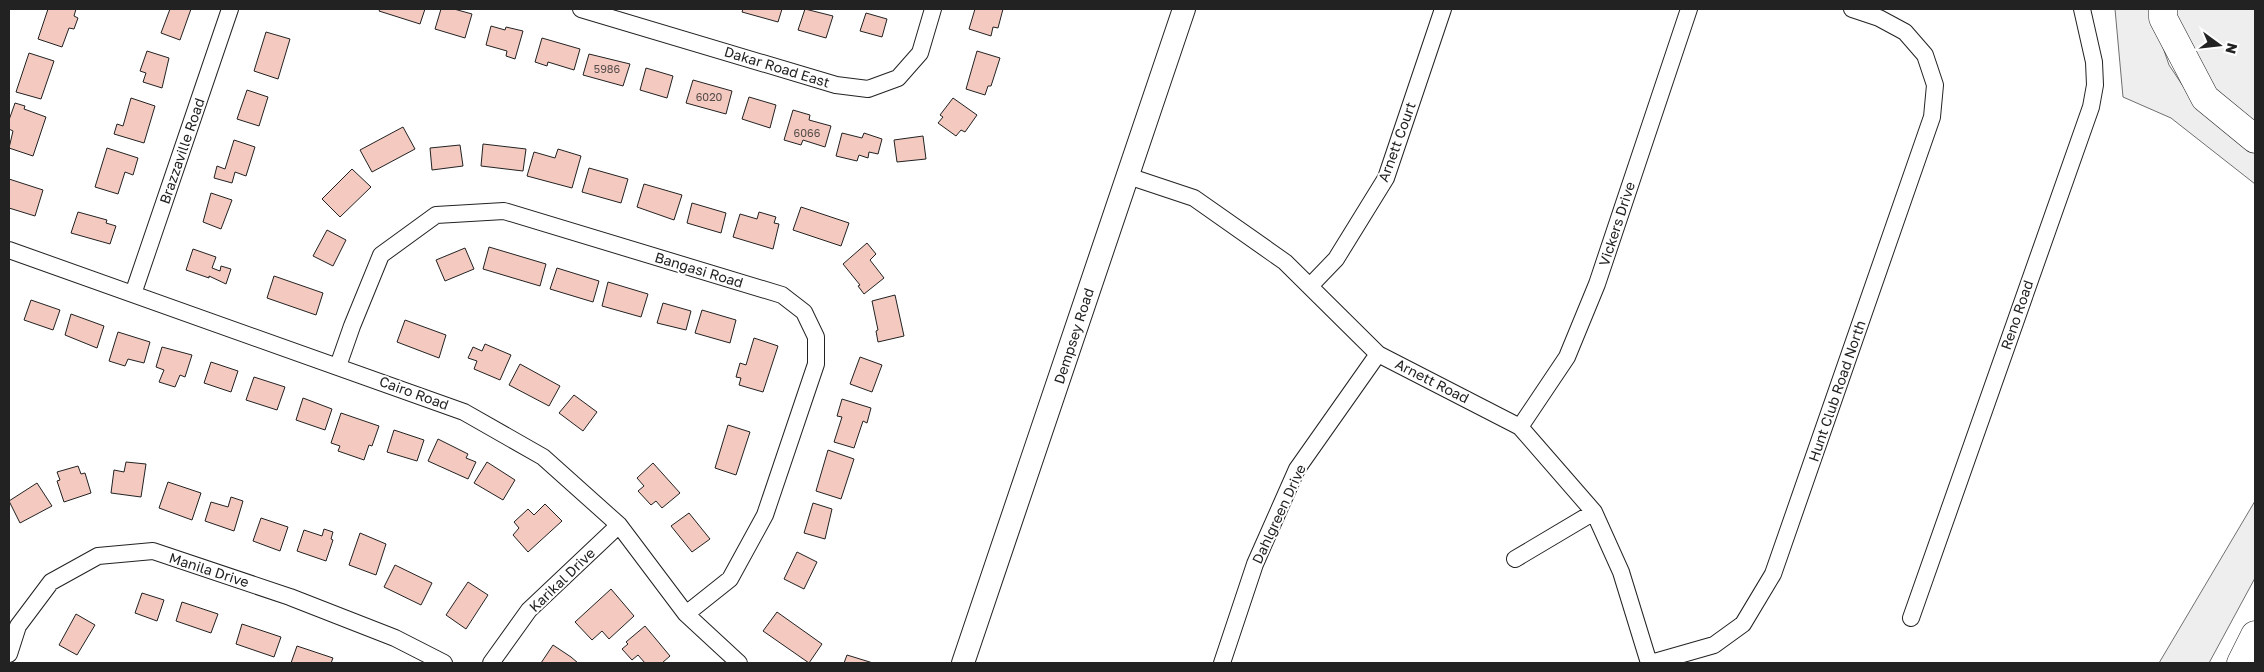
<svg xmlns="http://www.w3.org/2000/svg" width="2264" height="672" font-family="'Golos Text',sans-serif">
	<rect width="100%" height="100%" fill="#fff"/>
	<path fill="#eee" stroke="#6f6f6f" d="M 2115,9 L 2152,9 L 2157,30 L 2169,65 L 2189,95 L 2255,150 L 2255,184 L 2171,118 L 2123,97 Z
		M 2175,9 L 2255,9 L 2255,127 L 2220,99 L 2183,39 Z
		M 2255,501 L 2255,578 L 2209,663 L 2159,663 Z"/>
	<path fill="#f3c9c0" stroke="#222" d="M 48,9 L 76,9 L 74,16 L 78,18 L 74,29 L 69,28 L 62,47 L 38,39 Z
		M 170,9 L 191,9 L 180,40 L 161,33 Z
		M 380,9 L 425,9 L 420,24 L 379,11 Z
		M 441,9 L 454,9 L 472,14 L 465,38 L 435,29 Z
		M 743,9 L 782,9 L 778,22 L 742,12 Z
		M 805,9 L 833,16 L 826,38 L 798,30 Z
		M 975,9 L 1003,9 L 998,28 L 993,27 L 991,36 L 969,29 Z
		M 866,13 L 887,19 L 882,37 L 860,31 Z
		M 491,26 L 505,30 L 506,27 L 523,31 L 515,59 L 506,56 L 507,51 L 486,45 Z
		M 266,32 L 290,39 L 278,79 L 254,71 Z
		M 542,38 L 580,49 L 574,70 L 548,62 L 547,66 L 535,62 Z
		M 147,51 L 169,58 L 162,88 L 143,82 L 146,73 L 140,71 Z
		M 977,51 L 1000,58 L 991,86 L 988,86 L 985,95 L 966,89 Z
		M 29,53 L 54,61 L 41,99 L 16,92 Z
		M 589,54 L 630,64 L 623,86 L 583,75 Z
		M 646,68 L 673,76 L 667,98 L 640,90 Z
		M 693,80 L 732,91 L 726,114 L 686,103 Z
		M 247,90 L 268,97 L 259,126 L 237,119 Z
		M 749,97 L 776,105 L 770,128 L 742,119 Z
		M 131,98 L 155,106 L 144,143 L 114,134 L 117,124 L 123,126 Z
		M 953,98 L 977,115 L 965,132 L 961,130 L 956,136 L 938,123 L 943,117 L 940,115 Z
		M 15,103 L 25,106 L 24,109 L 46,117 L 33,156 L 9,148 L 13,131 L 9,129 L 9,120 Z
		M 793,110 L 810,115 L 809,120 L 831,126 L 825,147 L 803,140 L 801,145 L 784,140 Z
		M 403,127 L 415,149 L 372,172 L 360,150 Z
		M 842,133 L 862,138 L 864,133 L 882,139 L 878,154 L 869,152 L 868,158 L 859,155 L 857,161 L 836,156 Z
		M 923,136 L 926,159 L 897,162 L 894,140 Z
		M 234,140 L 255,147 L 246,176 L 235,172 L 232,183 L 214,178 L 217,166 L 225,169 Z
		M 483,144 L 526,149 L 523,171 L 481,166 Z
		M 460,145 L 463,166 L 432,170 L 430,148 Z
		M 107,148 L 138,158 L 133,175 L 125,172 L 118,194 L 95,187 Z
		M 558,149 L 581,156 L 572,188 L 527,176 L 534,152 L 555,158 Z
		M 589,168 L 628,179 L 621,203 L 582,192 Z
		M 352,169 L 371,187 L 340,217 L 322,199 Z
		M 9,179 L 43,190 L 35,216 L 9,208 Z
		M 644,184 L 682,195 L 674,220 L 637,207 Z
		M 211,193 L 232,200 L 221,229 L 203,222 Z
		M 692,203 L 726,213 L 721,233 L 687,223 Z
		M 801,207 L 849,223 L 841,246 L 793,230 Z
		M 78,212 L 107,220 L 106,223 L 116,226 L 110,244 L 71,233 Z
		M 759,212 L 776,217 L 774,223 L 779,224 L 773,249 L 733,237 L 740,214 L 757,219 Z
		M 327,230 L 346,240 L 333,266 L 313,256 Z
		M 867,243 L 876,254 L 870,260 L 884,278 L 864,294 L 858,286 L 860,285 L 843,264 Z
		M 489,247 L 546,264 L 540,286 L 483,269 Z
		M 465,248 L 474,269 L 445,281 L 436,260 Z
		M 193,249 L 216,257 L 212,268 L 220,271 L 221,266 L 231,269 L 226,284 L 209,276 L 209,278 L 186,270 Z
		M 557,268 L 599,281 L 593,302 L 550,289 Z
		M 274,276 L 323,293 L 316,315 L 267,298 Z
		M 608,282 L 648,294 L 641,317 L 602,306 Z
		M 895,295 L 904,336 L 878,342 L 876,331 L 878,330 L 872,301 Z
		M 31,300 L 60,310 L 53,330 L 24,320 Z
		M 663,303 L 691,311 L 686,330 L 657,323 Z
		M 702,310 L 736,320 L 730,343 L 695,333 Z
		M 71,314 L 104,326 L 97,348 L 65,335 Z
		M 405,320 L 446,335 L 439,358 L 397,342 Z
		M 118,332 L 150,342 L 144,363 L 128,359 L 125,366 L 109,361 Z
		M 754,338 L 778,346 L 763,392 L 739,385 L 741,378 L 736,377 L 740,363 L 746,365 Z
		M 485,344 L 511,355 L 500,380 L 474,369 L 477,361 L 468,358 L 473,347 L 482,351 Z
		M 162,347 L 192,355 L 185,377 L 180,375 L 175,387 L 159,382 L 164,370 L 156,367 Z
		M 860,357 L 882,365 L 872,392 L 850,384 Z
		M 211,362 L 238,371 L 231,392 L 204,383 Z
		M 520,364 L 560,386 L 549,406 L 509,385 Z
		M 254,377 L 285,387 L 277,410 L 246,400 Z
		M 574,395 L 597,412 L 583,431 L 559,413 Z
		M 303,398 L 332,409 L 325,430 L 296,420 Z
		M 842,399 L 871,408 L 867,423 L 863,421 L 854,448 L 834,442 L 842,417 L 837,416 Z
		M 341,413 L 379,426 L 372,446 L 369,445 L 364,460 L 338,451 L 340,446 L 331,443 Z
		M 728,425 L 750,432 L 736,475 L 715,468 Z
		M 394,430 L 424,440 L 417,461 L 387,452 Z
		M 438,439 L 468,454 L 466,458 L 476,462 L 468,479 L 428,461 Z
		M 828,450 L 854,459 L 841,499 L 816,491 Z
		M 126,462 L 146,464 L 141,497 L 111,493 L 114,470 L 124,472 Z
		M 487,462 L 515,480 L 503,500 L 474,483 Z
		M 653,463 L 680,493 L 662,508 L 656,501 L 651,505 L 638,491 L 644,486 L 637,478 Z
		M 78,466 L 81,474 L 85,473 L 91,493 L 64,502 L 57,481 L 60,480 L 57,472 Z
		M 168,482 L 201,493 L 192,520 L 159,508 Z
		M 37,483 L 52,506 L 20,523 L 9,501 Z
		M 231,497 L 243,501 L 234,531 L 205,521 L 211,502 L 228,507 Z
		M 813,503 L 832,509 L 825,539 L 804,533 Z
		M 545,504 L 562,521 L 528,552 L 513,535 L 519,528 L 514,522 L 528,509 L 534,515 Z
		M 689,513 L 710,539 L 692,552 L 671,526 Z
		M 261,518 L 288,527 L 280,551 L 253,541 Z
		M 324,529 L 333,532 L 331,539 L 333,540 L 326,561 L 297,551 L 304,530 L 322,536 Z
		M 360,533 L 386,544 L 376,575 L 349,565 Z
		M 797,552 L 817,562 L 804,589 L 784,579 Z
		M 395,565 L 432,583 L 421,605 L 384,587 Z
		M 468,582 L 488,595 L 466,629 L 446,615 Z
		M 611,589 L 634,616 L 609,639 L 602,631 L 592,640 L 575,622 Z
		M 142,593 L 164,600 L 157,621 L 135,613 Z
		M 182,602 L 218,614 L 211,633 L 176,621 Z
		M 777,612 L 822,644 L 809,663 L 763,631 Z
		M 76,614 L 95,625 L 77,655 L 59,645 Z
		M 242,624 L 281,637 L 274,657 L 236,644 Z
		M 645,626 L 670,656 L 662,663 L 645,663 L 638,655 L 632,660 L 622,649 L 628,644 L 626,642 Z
		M 553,645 L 571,657 L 578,663 L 541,663 Z
		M 297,646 L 333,658 L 331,663 L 291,663 Z
		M 847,655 L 873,663 L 844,663 Z"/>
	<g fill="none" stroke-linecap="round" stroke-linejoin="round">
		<defs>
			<path id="minor" d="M 581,9 L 836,85 L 868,89 L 898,78 L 920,53 L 933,9
				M 1128,176 L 1194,198 L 1285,262 L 1378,354 L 1520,427 L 1594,512 L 1621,572 L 1649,663
				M 9,250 L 464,412 L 543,457 L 619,525 L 686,614 L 739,663
				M 1310,286 L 1336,259 L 1386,178 L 1443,9
				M 133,294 L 230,9
				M 338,366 L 352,326 L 381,255 L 436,215 L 504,211 L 782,295 L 804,312 L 816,337 L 816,364 L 765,515 L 730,579 L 686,614
				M 1520,427 L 1567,357 L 1597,284 L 1689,9
				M 1515,559 L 1594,512
				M 1911,618 L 2091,107 L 2095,85 L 2094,62 L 2082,9
				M 9,654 L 18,626 L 51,582 L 98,556 L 153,551 L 290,597 L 395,638 L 444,663
				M 491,663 L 529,610 L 619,525
				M 1222,663 L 1255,564 L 1297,469 L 1378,354
				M 1651,663 L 1714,645 L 1743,624 L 1773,574 L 1932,117 L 1935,85 L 1925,55 L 1905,32 L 1879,18 L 1852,9"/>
			<path id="secondary" d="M 963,663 L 1184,9"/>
			<path id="motorway" d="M 2163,9 L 2163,18 L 2205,98 L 2255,139
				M 2241,663 L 2255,635"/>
		</defs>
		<use href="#minor" stroke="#222" stroke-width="18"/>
		<use href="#secondary" stroke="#222" stroke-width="24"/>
		<use href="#motorway" stroke="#222" stroke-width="29"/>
		<use href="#minor" stroke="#fff" stroke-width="16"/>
		<use href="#secondary" stroke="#fff" stroke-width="22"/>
		<use href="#motorway" stroke="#fff" stroke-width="28"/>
	</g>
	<g text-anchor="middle" stroke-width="4" stroke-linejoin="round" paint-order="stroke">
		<g font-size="11" fill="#564c4a">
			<text x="607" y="73">5986</text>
			<text x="709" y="101">6020</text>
			<text x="807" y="137">6066</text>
		</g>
		<g font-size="14" fill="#222" stroke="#fff">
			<text transform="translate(777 67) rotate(17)" y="5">Dakar Road East</text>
			<text transform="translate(1397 142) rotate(-70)" y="5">Arnett Court</text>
			<text transform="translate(182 151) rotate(-71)" y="5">Brazzaville Road</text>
			<text transform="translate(1617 224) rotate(-72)" y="5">Vickers Drive</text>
			<text transform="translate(699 270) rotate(17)" y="5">Bangasi Road</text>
			<text transform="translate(2017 315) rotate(-71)" y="5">Reno Road</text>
			<text transform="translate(1074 336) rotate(-72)" y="5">Dempsey Road</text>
			<text transform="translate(1432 381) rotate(27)" y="5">Arnett Road</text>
			<text transform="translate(1837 391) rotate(-71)" y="5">Hunt Club Road North</text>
			<text transform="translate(414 393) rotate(20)" y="5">Cairo Road</text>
			<text transform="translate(1279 514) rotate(-65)" y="5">Dahlgreen Drive</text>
			<text transform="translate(209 570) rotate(18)" y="5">Manila Drive</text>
			<text transform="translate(562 580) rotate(-44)" y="5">Karikal Drive</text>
		</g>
	</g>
	<rect width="2264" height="672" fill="none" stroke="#222222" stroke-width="20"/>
	<g transform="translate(2219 45) rotate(105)" stroke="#ffffff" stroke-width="4" paint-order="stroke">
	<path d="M0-4L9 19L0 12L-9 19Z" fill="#222222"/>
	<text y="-8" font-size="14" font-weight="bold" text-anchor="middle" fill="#222222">N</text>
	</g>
</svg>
